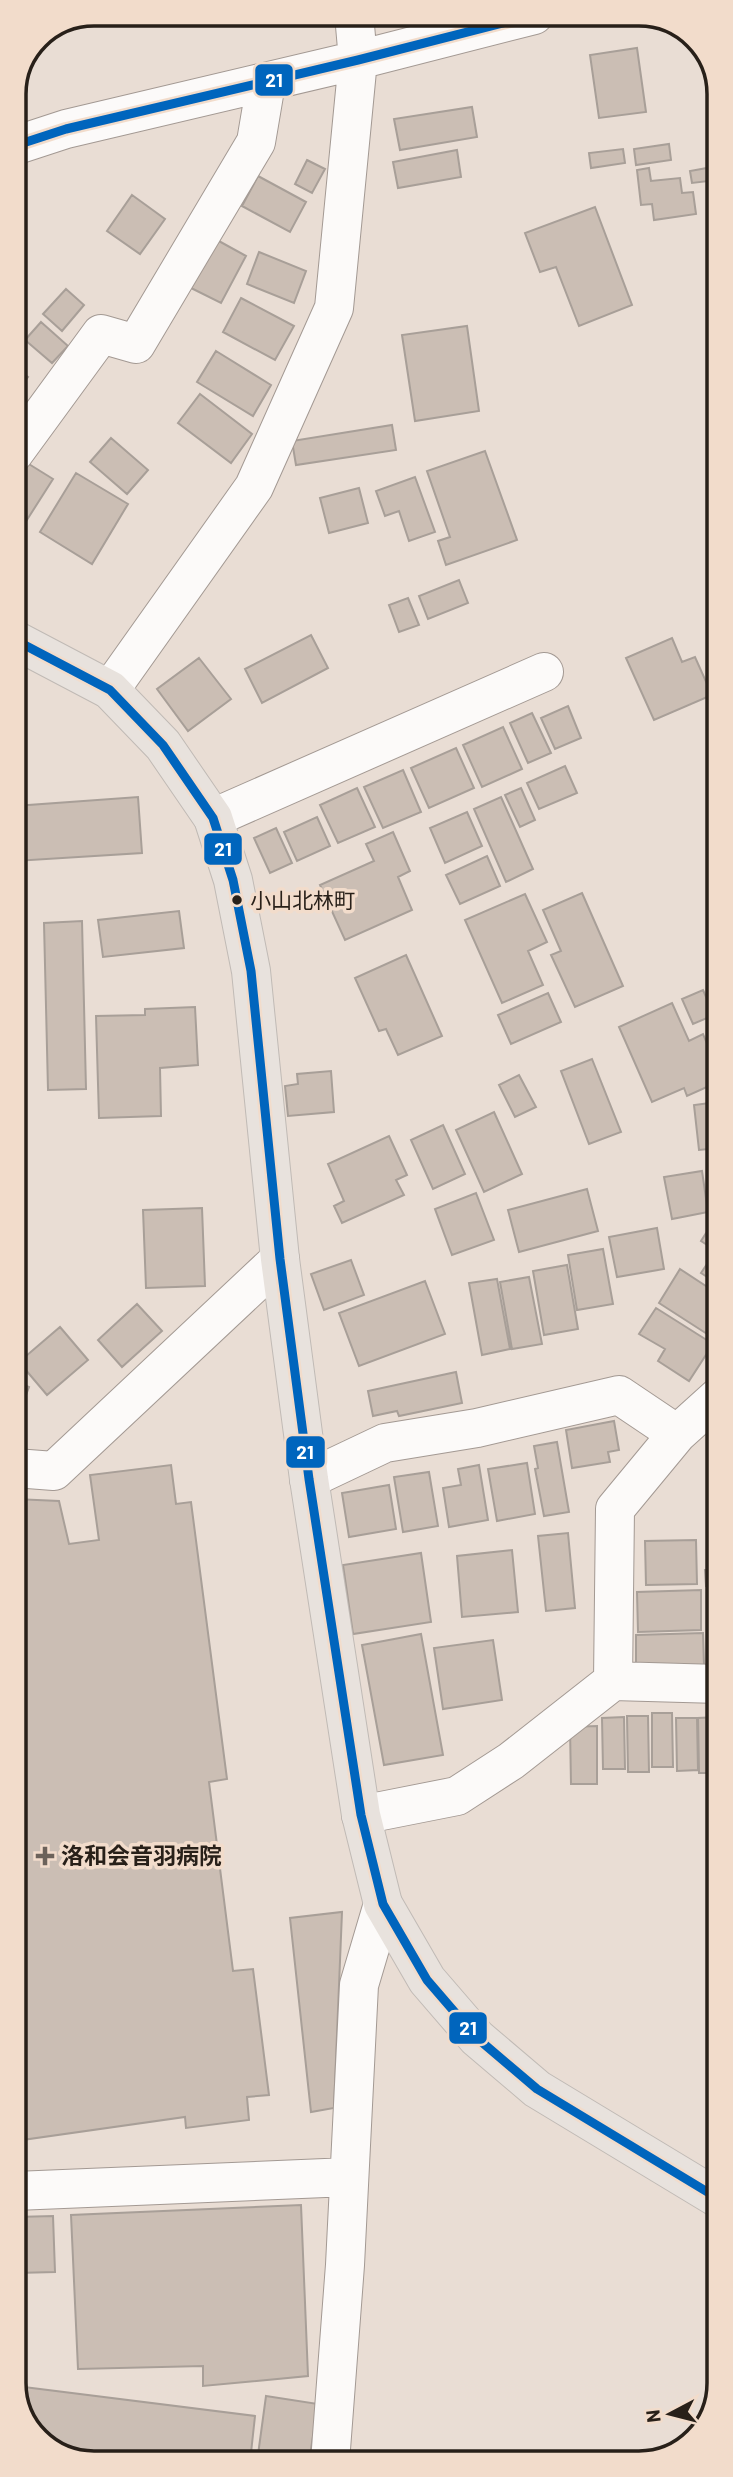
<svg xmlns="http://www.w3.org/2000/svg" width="733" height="2477" font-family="Barlow,'Noto Sans JP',sans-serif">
	<rect width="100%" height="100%" fill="#e9ddd4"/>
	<path fill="#cbbeb4" stroke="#a89f98" stroke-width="2" d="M 637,48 L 646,112 L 599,118 L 590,55 Z
		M 472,107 L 477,137 L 400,150 L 394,119 Z
		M 717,122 L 717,193 L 708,124 Z
		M 669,144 L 671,160 L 636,165 L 634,149 Z
		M 623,149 L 625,163 L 591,168 L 589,153 Z
		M 457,150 L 461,177 L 398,188 L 393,162 Z
		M 307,160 L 325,169 L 312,193 L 295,184 Z
		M 649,168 L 651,181 L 680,178 L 682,193 L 693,192 L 696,214 L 654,220 L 652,204 L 641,205 L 637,170 Z
		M 707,168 L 709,181 L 692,183 L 690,171 Z
		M 258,176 L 306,202 L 290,232 L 242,206 Z
		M 132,195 L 165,219 L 140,254 L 107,231 Z
		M 595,207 L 632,305 L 579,326 L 556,267 L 540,272 L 525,233 Z
		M 217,240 L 246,256 L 221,303 L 191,288 Z
		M 259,252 L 306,271 L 294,303 L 247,284 Z
		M 66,289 L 84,305 L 62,331 L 43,314 Z
		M 241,298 L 294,326 L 275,360 L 223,332 Z
		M 41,322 L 68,346 L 52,363 L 25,340 Z
		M 467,326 L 479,411 L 415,421 L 402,335 Z
		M 216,351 L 271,385 L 253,416 L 197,382 Z
		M 14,367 L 28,377 L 14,396 Z
		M 200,394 L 252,434 L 231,463 L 178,423 Z
		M 392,425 L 396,450 L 296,465 L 292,441 Z
		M 111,438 L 148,470 L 127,494 L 90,462 Z
		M 485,451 L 517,540 L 446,565 L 438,541 L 450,537 L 427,471 Z
		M 24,461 L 53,479 L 25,523 L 14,517 L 14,476 Z
		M 76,473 L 128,504 L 92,564 L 40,532 Z
		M 415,477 L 435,532 L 409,541 L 399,511 L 385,516 L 376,491 Z
		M 359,488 L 368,523 L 329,533 L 320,498 Z
		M 459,580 L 468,603 L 428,619 L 419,596 Z
		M 408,598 L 419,625 L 399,632 L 389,605 Z
		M 311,635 L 328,668 L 262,703 L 245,669 Z
		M 672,638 L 682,662 L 695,657 L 712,695 L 654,720 L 626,658 Z
		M 199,658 L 231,699 L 188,731 L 157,689 Z
		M 568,706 L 581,738 L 555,749 L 541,718 Z
		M 532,713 L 551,753 L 528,763 L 510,723 Z
		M 503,727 L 522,769 L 482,787 L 463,745 Z
		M 456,748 L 474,788 L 429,808 L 411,768 Z
		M 565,766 L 577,793 L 539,809 L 527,783 Z
		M 403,770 L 421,812 L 383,828 L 364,787 Z
		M 357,788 L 375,827 L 338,843 L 320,805 Z
		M 521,788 L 535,820 L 520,827 L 505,795 Z
		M 138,797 L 142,853 L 15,861 L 15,806 Z
		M 501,797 L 533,869 L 506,882 L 474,809 Z
		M 467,812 L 482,846 L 445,863 L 430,828 Z
		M 317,817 L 330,846 L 297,861 L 284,832 Z
		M 276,828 L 292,863 L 270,873 L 254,838 Z
		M 393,832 L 410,871 L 398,877 L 412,910 L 345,940 L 320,885 L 374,861 L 366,844 Z
		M 487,856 L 500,886 L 460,904 L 446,875 Z
		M 582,893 L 623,986 L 575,1007 L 551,955 L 561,951 L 543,910 Z
		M 525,894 L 547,942 L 528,951 L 543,985 L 502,1003 L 465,920 Z
		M 179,911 L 184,948 L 103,957 L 98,920 Z
		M 82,921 L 86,1089 L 48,1090 L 44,923 Z
		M 406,955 L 442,1036 L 398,1055 L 386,1029 L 379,1031 L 355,978 Z
		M 703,990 L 714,1015 L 693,1024 L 682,999 Z
		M 548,993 L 561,1022 L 511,1044 L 498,1015 Z
		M 672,1003 L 689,1041 L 703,1034 L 718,1069 L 718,1082 L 687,1096 L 684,1088 L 652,1102 L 619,1027 Z
		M 195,1007 L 198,1065 L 160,1068 L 161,1116 L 99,1118 L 96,1016 L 145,1015 L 145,1009 Z
		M 592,1059 L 621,1132 L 589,1144 L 561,1071 Z
		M 331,1071 L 334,1112 L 288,1116 L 285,1086 L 298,1084 L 297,1074 Z
		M 519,1075 L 536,1107 L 515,1117 L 499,1085 Z
		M 718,1102 L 718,1148 L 699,1150 L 694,1105 Z
		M 494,1112 L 522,1174 L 484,1192 L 456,1130 Z
		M 443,1125 L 465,1174 L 433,1189 L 411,1140 Z
		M 389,1136 L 407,1175 L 396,1180 L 404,1195 L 342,1223 L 334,1206 L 344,1201 L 328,1164 Z
		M 718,1164 L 718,1212 L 716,1212 L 710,1165 Z
		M 702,1171 L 708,1212 L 672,1219 L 664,1177 Z
		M 587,1189 L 598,1231 L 519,1252 L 508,1210 Z
		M 476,1193 L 494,1240 L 452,1255 L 435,1209 Z
		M 202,1208 L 205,1286 L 146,1288 L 143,1210 Z
		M 717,1216 L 718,1217 L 718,1252 L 701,1241 Z
		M 657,1228 L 664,1269 L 617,1277 L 609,1237 Z
		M 603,1249 L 613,1304 L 577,1310 L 568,1255 Z
		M 713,1255 L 718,1258 L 718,1284 L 701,1273 Z
		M 351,1260 L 364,1295 L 324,1310 L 311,1274 Z
		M 567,1265 L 578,1329 L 544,1335 L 533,1271 Z
		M 680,1269 L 718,1294 L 718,1341 L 659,1303 Z
		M 529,1277 L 542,1344 L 512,1349 L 500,1282 Z
		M 497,1279 L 510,1349 L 482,1355 L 469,1283 Z
		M 425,1281 L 445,1334 L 359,1366 L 339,1313 Z
		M 137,1304 L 162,1331 L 122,1367 L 98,1340 Z
		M 656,1308 L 713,1344 L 689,1381 L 658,1361 L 665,1349 L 639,1334 Z
		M 60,1327 L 88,1360 L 47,1395 L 19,1362 Z
		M 456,1372 L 462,1403 L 399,1416 L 397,1411 L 373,1416 L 368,1391 Z
		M 15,1381 L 29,1387 L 15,1424 Z
		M 614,1421 L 619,1450 L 608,1452 L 610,1462 L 572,1468 L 566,1430 Z
		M 557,1442 L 569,1512 L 544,1516 L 535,1469 L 538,1468 L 534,1446 Z
		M 527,1463 L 535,1514 L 497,1521 L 488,1469 Z
		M 171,1465 L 176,1504 L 191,1502 L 227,1779 L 209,1782 L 233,1971 L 253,1969 L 269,2095 L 247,2097 L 249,2120 L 186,2128 L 185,2117 L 15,2141 L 15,1499 L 59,1501 L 69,1544 L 99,1540 L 90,1475 Z
		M 479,1465 L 488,1520 L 449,1527 L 443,1488 L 461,1485 L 458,1469 Z
		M 429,1472 L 438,1526 L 403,1532 L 394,1477 Z
		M 389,1485 L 396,1529 L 349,1537 L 342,1493 Z
		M 568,1533 L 575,1608 L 546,1611 L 538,1536 Z
		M 696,1540 L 697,1584 L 646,1585 L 645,1541 Z
		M 512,1550 L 518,1612 L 462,1617 L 457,1556 Z
		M 421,1553 L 431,1622 L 353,1634 L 343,1565 Z
		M 705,1570 L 718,1570 L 718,1594 L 717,1586 L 706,1586 Z
		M 701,1590 L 701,1630 L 638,1632 L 637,1592 Z
		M 711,1601 L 718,1601 L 718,1627 L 711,1627 Z
		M 703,1633 L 704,1665 L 636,1667 L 636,1635 Z
		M 709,1633 L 718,1633 L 718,1663 L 710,1664 Z
		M 421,1634 L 443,1755 L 384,1765 L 362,1645 Z
		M 493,1640 L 502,1700 L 443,1709 L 434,1648 Z
		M 652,1713 L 672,1713 L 673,1767 L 652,1767 Z
		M 627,1716 L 648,1716 L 649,1772 L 628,1772 Z
		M 624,1717 L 625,1769 L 603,1769 L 602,1718 Z
		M 719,1717 L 719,1773 L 699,1773 L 698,1718 Z
		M 676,1718 L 697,1718 L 698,1770 L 677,1771 Z
		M 597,1726 L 597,1784 L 571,1784 L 570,1727 Z
		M 342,1912 L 334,2108 L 311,2112 L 290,1918 Z
		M 301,2205 L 308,2376 L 203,2386 L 203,2366 L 78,2369 L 71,2215 Z
		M 53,2216 L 55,2272 L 16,2273 L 16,2217 Z
		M 16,2386 L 255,2416 L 250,2462 L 87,2462 L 41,2443 L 16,2399 Z
		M 266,2396 L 318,2404 L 309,2462 L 257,2462 Z"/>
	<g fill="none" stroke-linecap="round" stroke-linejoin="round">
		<defs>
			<path id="minor" d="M 14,146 L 66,129 L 358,60 L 534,15
				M 14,453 L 101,334 L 136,344 L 256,142 L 266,83
				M 110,690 L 254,487 L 334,308 L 358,60 L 354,14
				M 213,818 L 544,672
				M 15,1468 L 54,1471 L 280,1259
				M 309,1479 L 385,1443 L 477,1428 L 619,1395 L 677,1434 L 718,1397
				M 613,1681 L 719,1684
				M 361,1815 L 457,1796 L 511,1761 L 613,1681 L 615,1509 L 677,1434
				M 15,2191 L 349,2177
				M 330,2462 L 345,2265 L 359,1985 L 383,1904"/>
			<path id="major" d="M 15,640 L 110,690 L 163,745 L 213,818 L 233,880 L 251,971 L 280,1259 L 309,1479 L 361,1815 L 383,1904 L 427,1980 L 477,2038 L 537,2089 L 719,2199"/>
		</defs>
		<use href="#minor" stroke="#a39993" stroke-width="40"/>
		<use href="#major" stroke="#c0bab5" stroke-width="40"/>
		<use href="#minor" stroke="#fcfaf9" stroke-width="38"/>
		<use href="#major" stroke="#e8e2dd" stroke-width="38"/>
		<defs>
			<path id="bus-1" d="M 14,146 L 66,129 L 358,60 L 534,15
				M 15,640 L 110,690 L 163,745 L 213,818 L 233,880 L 251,971 L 280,1259 L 309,1479 L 361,1815 L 383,1904 L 427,1980 L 477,2038 L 537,2089 L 719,2199"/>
		</defs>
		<use href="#bus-1" stroke="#f2dccb" stroke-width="14"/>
		<use href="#bus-1" stroke="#0065bd" stroke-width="9"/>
	</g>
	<circle fill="#282019" stroke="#f2dccb" stroke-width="2.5" cx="237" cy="900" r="6"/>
	<path fill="#6c625a" stroke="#f2dccb" stroke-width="2.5" d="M41.5 1845.5h7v7h7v7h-7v7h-7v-7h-7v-7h7z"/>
	<g text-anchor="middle" stroke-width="7" stroke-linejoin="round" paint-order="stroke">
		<g font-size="21" fill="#282019" stroke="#f2dccb" text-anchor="start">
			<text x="250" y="908">小山北林町</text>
		</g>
		<g font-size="23" font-weight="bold" fill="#282019" stroke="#f2dccb" text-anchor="start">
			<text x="61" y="1864">洛和会音羽病院</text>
		</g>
	</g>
	<path d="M0 0H733V2477H0ZM94 26H639A68 68 0 0 1 707 94V2383A68 68 0 0 1 639 2451H94A68 68 0 0 1 26 2383V94A68 68 0 0 1 94 26Z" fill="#f2dccb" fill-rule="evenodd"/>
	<path fill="none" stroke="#282019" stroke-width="3.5" d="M94 26H639A68 68 0 0 1 707 94V2383A68 68 0 0 1 639 2451H94A68 68 0 0 1 26 2383V94A68 68 0 0 1 94 26Z"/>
	<g stroke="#f2dccb" stroke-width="2.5">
		<rect x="254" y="63" width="40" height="34" rx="7" fill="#0065bd"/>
		<rect x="203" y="832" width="40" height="34" rx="7" fill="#0065bd"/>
		<rect x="285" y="1435" width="41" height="34" rx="7" fill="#0065bd"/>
		<rect x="448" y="2011" width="40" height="34" rx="7" fill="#0065bd"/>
	</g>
	<g font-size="19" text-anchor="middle" font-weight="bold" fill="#fff">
		<text x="274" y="87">21</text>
		<text x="223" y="856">21</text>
		<text x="305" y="1459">21</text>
		<text x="468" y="2035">21</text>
	</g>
	<g transform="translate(670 2414) rotate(263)" stroke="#f2dccb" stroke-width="5" paint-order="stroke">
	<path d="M0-5L12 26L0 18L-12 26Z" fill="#282019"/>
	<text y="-10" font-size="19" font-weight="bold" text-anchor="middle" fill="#282019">N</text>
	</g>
</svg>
